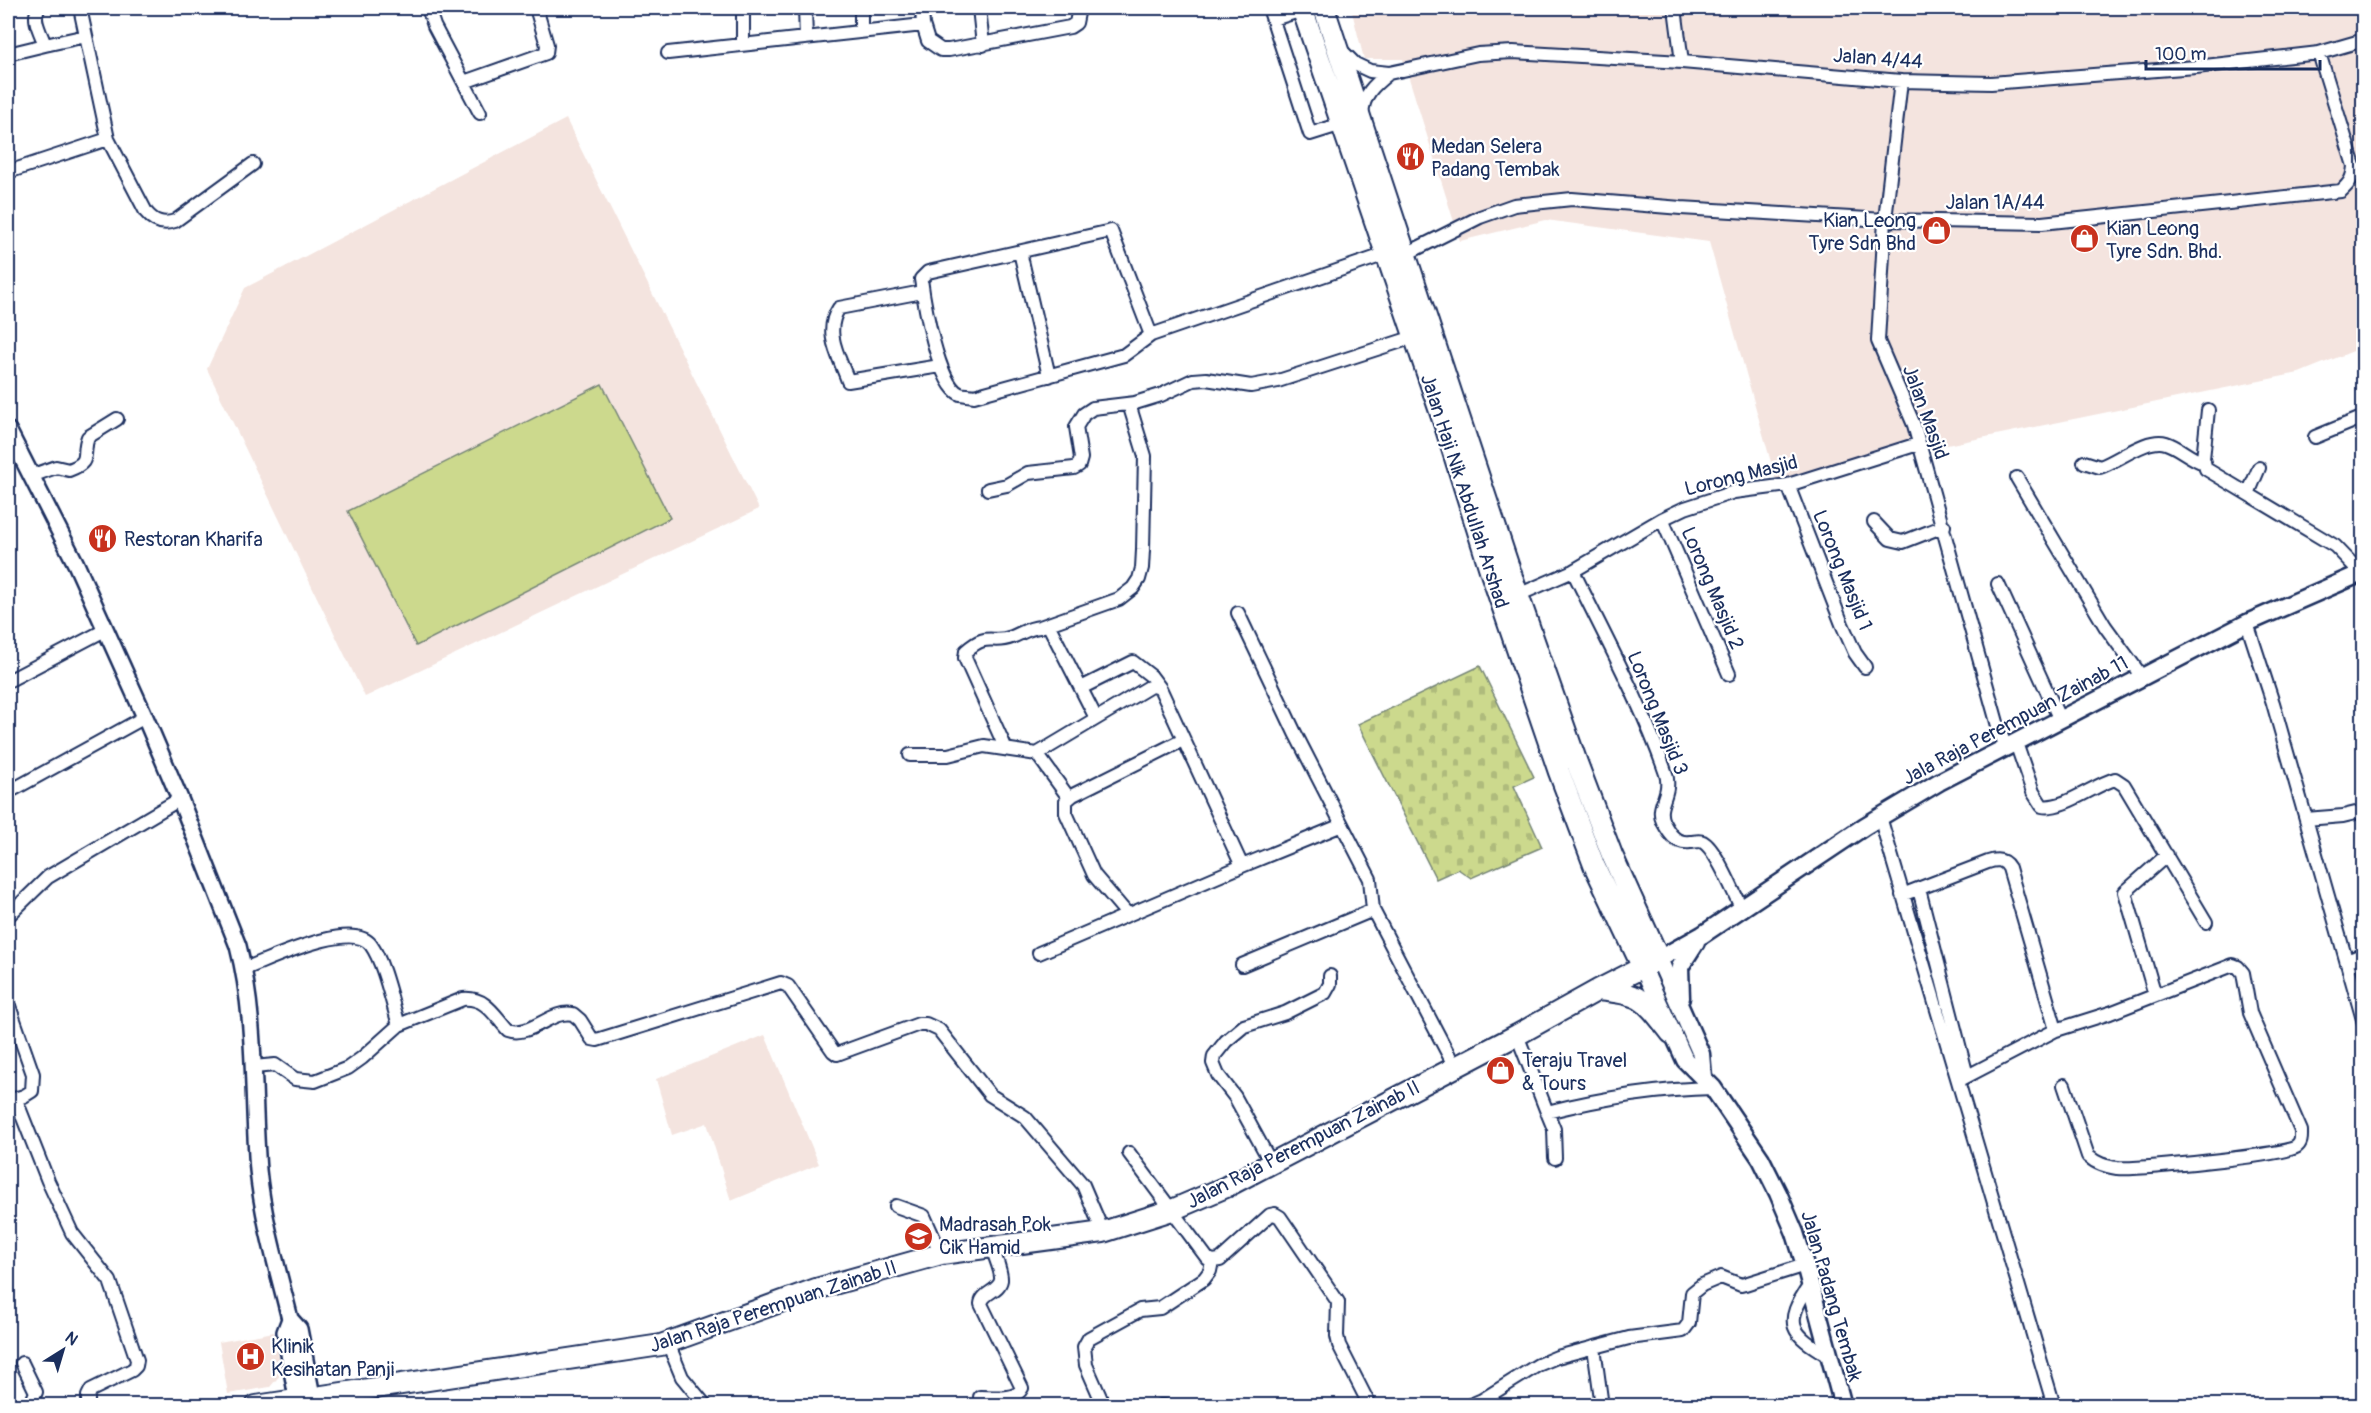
<svg xmlns="http://www.w3.org/2000/svg" width="2371" height="1413" font-family="Pangolin,sans-serif">
	<defs>
		<pattern id="cemetery-stones" width="16" height="16" patternUnits="userSpaceOnUse" patternTransform="scale(1.5)"><rect width="16" height="16" fill="#ccd98d"/><path d="M2 7V4a2 2 0 0 1 4 0v3zM10 15v-3a2 2 0 0 1 4 0v3z" fill="#afbb7c"/></pattern>
	</defs>
	<rect width="100%" height="100%" fill="#fff"/>
	<filter id="ink" filterUnits="userSpaceOnUse"><feTurbulence type="fractalNoise" baseFrequency=".0167" numOctaves="2"/><feDisplacementMap in="SourceGraphic" scale="12" xChannelSelector="R" yChannelSelector="G"/><feConvolveMatrix kernelMatrix="1 2 1 2 8 2 1 2 1" color-interpolation-filters="sRGB"/></filter>
	<g filter="url(#ink)">
		<path fill="#f4e4df" d="M 1351,8 L 2363,8 L 2363,347 L 2299,373 L 1776,480 L 1709,242 L 1546,220 L 1460,241 L 1403,59 L 1364,59 Z
			M 566,119 L 759,509 L 365,697 L 207,369 L 245,288 Z
			M 765,1035 L 819,1164 L 731,1201 L 707,1123 L 672,1135 L 656,1079 Z
			M 274,1332 L 282,1373 L 270,1387 L 228,1394 L 219,1342 Z"/>
		<path fill="#ccd98d" stroke="#748476" stroke-width="1.5" d="M 602,384 L 670,518 L 416,646 L 348,511 Z"/>
		<path fill="url(#cemetery-stones)" stroke="#748476" stroke-width="1.5" d="M 1480,666 L 1534,777 L 1514,786 L 1542,847 L 1471,878 L 1458,869 L 1436,879 L 1358,724 Z"/>
		<g fill="none" stroke-linecap="round" stroke-linejoin="round">
			<defs>
				<path id="minor" d="M 80,8 L 108,139
					M 428,8 L 434,26 L 480,113
					M 743,8 L 743,44
					M 805,8 L 806,38
					M 861,8 L 861,31
					M 922,8 L 923,25 L 928,41 L 941,50 L 949,50 L 1070,27 L 1076,23 L 1079,8
					M 979,8 L 983,45
					M 1269,8 L 1310,134 L 1342,124
					M 1675,8 L 1682,62
					M 1273,19 L 1303,10
					M 45,45 L 86,36
					M 1341,50 L 1355,64 L 1370,71 L 1389,73 L 1478,54 L 1513,52 L 1682,62 L 1901,81 L 1991,83 L 2196,67 L 2319,53 L 2364,40
					M 668,53 L 923,25
					M 8,54 L 45,45 C 41,33 31,18 39,8
					M 1901,81 L 1885,220 L 1878,341 L 1914,425 L 1998,726 L 2006,748
					M 464,82 L 546,53 L 547,45 L 536,8
					M 1362,115 C 1363,94 1374,85 1389,73
					M 8,172 L 108,139 L 146,212 C 154,222 163,225 175,221 L 253,164
					M 1020,252 L 1049,376
					M 1404,255 L 1480,217 L 1514,205 L 1572,199 L 1681,208 L 1885,220 L 2042,223 L 2341,191 C 2350,183 2353,178 2354,166 L 2319,53
					M 922,292 L 839,308 C 823,332 839,356 848,381 L 940,366
					M 1151,335 L 1111,231 L 928,272 L 921,279 C 924,302 938,385 960,394 C 964,395 970,395 974,396 L 1124,355 L 1151,335 L 1386,254
					M 2208,410 L 2203,459 L 2206,469 L 2335,546 L 2360,572
					M 2315,437 L 2364,417
					M 2084,462 L 2100,467 C 2118,461 2147,437 2166,443 C 2179,447 2189,458 2204,463
					M 31,476 L 56,467 L 69,470 C 93,461 81,455 88,437 L 117,419
					M 2017,478 L 2105,626 L 2142,677
					M 1788,485 L 1842,624 L 1855,653 L 1865,667
					M 988,489 L 1007,485 L 1028,473 L 1074,468 L 1079,465 L 1081,458 L 1076,427 L 1084,414 L 1093,408 L 1135,403 L 1161,395 L 1193,380 L 1206,379 L 1251,386 L 1278,381 L 1414,337
					M 2248,494 L 2259,468
					M 1662,519 L 1729,674
					M 1874,522 L 1890,539 L 1903,542 L 1944,526
					M 1573,571 C 1605,637 1642,704 1666,774 C 1672,795 1655,805 1663,822 C 1669,833 1675,844 1690,842 C 1694,842 1699,840 1703,842 C 1716,849 1734,894 1742,909
					M 1998,584 L 2060,720
					M 1518,595 L 1573,571 L 1662,519 L 1685,508 L 1734,492 L 1788,485 L 1918,444
					M 1238,613 L 1295,733 L 1370,879 L 1373,910 L 1455,1067
					M 2247,623 L 2273,703 L 2364,1023
					M 1048,624 L 1096,718
					M 8,681 L 105,630
					M 1081,688 L 1133,662 L 1151,676 L 1160,688
					M 2016,743 L 2033,792 L 2042,806 C 2063,810 2094,785 2115,779 L 2124,785 L 2206,922
					M 1006,749 L 965,658 L 966,651 C 988,631 991,645 1012,637 C 1022,633 1028,628 1040,627 L 1119,599 L 1133,588 L 1139,579 L 1142,568 L 1143,550 L 1145,456 L 1129,404
					M 1037,754 L 1149,687 L 1153,686 L 1160,688 L 1242,866
					M 910,755 L 948,755 L 984,746 L 1037,754 L 1069,798
					M 14,789 L 145,717
					M 1880,817 L 2054,1406
					M 2306,819 L 2343,816 L 2364,811
					M 1919,889 L 1967,1076
					M 1902,895 L 1988,862 C 1997,859 2004,859 2009,868 L 2056,1030
					M 1128,915 L 1094,875 L 1066,813 L 1066,801 L 1073,795 L 1183,740
					M 8,916 L 48,877 L 180,799
					M 1039,953 L 1242,866 L 1342,825
					M 2347,961 L 2364,954
					M 1242,965 L 1373,910
					M 244,969 C 269,960 352,919 371,945 C 384,963 392,1003 399,1025
					M 2155,995 L 2125,892 L 2167,855
					M 8,1003 L 33,1074 L 32,1091 L 24,1096 L 8,1101
					M 1517,1035 L 1547,1112 C 1603,1098 1656,1089 1713,1088
					M 254,1067 L 275,1065 L 295,1079 L 315,1081 L 348,1068 L 362,1058 L 399,1025 L 463,999 C 486,997 494,1015 508,1030 C 531,1038 551,1009 573,1014 L 580,1020 L 592,1039 L 597,1040 L 781,983 L 788,986 L 833,1051 L 837,1054 L 919,1024 L 926,1024 L 939,1030 L 990,1095 L 1025,1117 L 1083,1185 L 1103,1232
					M 1958,1081 L 2056,1030 L 2110,1013 L 2233,965 L 2238,967 L 2243,973 L 2250,1013 L 2301,1131 C 2301,1137 2302,1143 2296,1147 C 2283,1155 2137,1170 2117,1168 C 2105,1166 2097,1164 2088,1156 L 2064,1085
					M 16,1100 L 48,1181 L 72,1233 L 110,1281 L 137,1360 L 136,1366 L 132,1370 L 91,1390 L 88,1396 L 88,1406
					M 1547,1112 L 1554,1129 L 1555,1158
					M 1129,1153 L 1207,1258 L 1212,1261 L 1220,1260 L 1270,1215 L 1275,1214 L 1280,1217 L 1338,1302 L 1337,1336 L 1339,1345 L 1370,1406
					M 1271,1163 L 1235,1097 L 1218,1075 L 1213,1063 L 1214,1056 L 1226,1041 L 1244,1026 L 1285,1013 L 1325,993 L 1330,984 L 1330,976
					M 896,1206 L 924,1216 L 941,1254
					M 1810,1285 C 1782,1324 1791,1334 1829,1356
					M 668,1343 L 682,1377 L 706,1406
					M 1594,1347 L 1602,1406
					M 22,1363 L 36,1392 L 30,1406
					M 980,1397 C 993,1397 1016,1401 1022,1388 L 981,1304 C 982,1292 999,1292 1001,1280 C 1002,1271 994,1256 992,1247
					M 1104,1406 L 1086,1365 L 1084,1347 L 1089,1338 L 1140,1310 L 1160,1308 L 1204,1279 L 1210,1271 L 1212,1261
					M 1160,1406 L 1165,1406
					M 1468,1406 L 1482,1400 L 1538,1365 L 1557,1357 L 1629,1338 L 1683,1331 L 1689,1323 L 1692,1293 L 1702,1285 L 1721,1277 L 1741,1285 L 1745,1284 L 1805,1265
					M 2363,1406 L 2364,1405"/>
				<path id="tertiary" d="M 8,430 L 76,564 L 145,717 L 180,799 L 238,946 C 257,1019 252,1096 258,1170 C 263,1220 278,1270 290,1319 L 299,1329 L 312,1396
					M 290,1319 L 285,1332 L 297,1398"/>
				<path id="secondary" d="M 1643,968 L 1685,1060 L 1713,1088 L 1761,1159 L 1778,1193 L 1795,1233 L 1805,1265 L 1843,1406
					M 1681,998 L 1680,967 L 1696,942
					M 1703,1077 L 1701,1054 L 1659,959 L 1702,935 L 1865,826 L 1939,782 L 2247,623 L 2364,572"/>
				<path id="primary" d="M 1302,8 L 1445,426 L 1491,573 L 1559,772 L 1594,865 L 1643,968
					M 1598,990 C 1643,994 1644,999 1671,1033
					M 256,1406 L 661,1345 L 816,1289 L 941,1254 L 1103,1232 L 1172,1210 L 1226,1187 L 1517,1035 L 1598,990 L 1659,959 L 1612,855 L 1577,763 L 1518,595 L 1324,8"/>
			</defs>
			<use href="#minor" stroke="#1b2f5e" stroke-width="16"/>
			<use href="#tertiary" stroke="#1b2f5e" stroke-width="20"/>
			<use href="#secondary" stroke="#1b2f5e" stroke-width="21"/>
			<use href="#primary" stroke="#1b2f5e" stroke-width="24"/>
			<use href="#minor" stroke="#fff" stroke-width="12"/>
			<use href="#tertiary" stroke="#fff" stroke-width="15"/>
			<use href="#secondary" stroke="#fff" stroke-width="16"/>
			<use href="#primary" stroke="#fff" stroke-width="20"/>
		</g>
	</g>
	<defs>
		<symbol id="restaurant-disc" viewBox="-11 -11 22 22"><circle r="9.5" fill="#c8321e" stroke="#fff"/><path d="M-5-6h1v4h1v-4h1v4h1v-4h1v5L-1.5 .5V6h-2V.5L-5-1ZM5-6V6H3V1.5H1.5Q1.5-4 5-6Z" fill="#fff"/></symbol>
		<symbol id="shop-disc" viewBox="-11 -11 22 22"><circle r="9.5" fill="#c8321e" stroke="#fff"/><path d="M-5-2.5h2.3a2.7 3.5 0 0 1 5.4 0H5L5.5 6h-11ZM-1.5-2.5h3a1.5 2.3 0 0 0-3 0Z" fill="#fff"/></symbol>
		<symbol id="school-disc" viewBox="-11 -11 22 22"><circle r="9.5" fill="#c8321e" stroke="#fff"/><path d="M0-5L7-2L0 1L-7-2ZM-4 1L0 2.5L4 1V4Q0 6-4 4Z" fill="#fff"/></symbol>
		<symbol id="hospital-disc" viewBox="-11 -11 22 22"><circle r="9.5" fill="#c8321e" stroke="#fff"/><path d="M-5-5h3v3.5h4V-5h3V5h-3V1.5h-4V5h-3Z" fill="#fff"/></symbol>
	</defs>
	<g fill-rule="evenodd">
		<use href="#restaurant-disc" x="1394" y="140" width="33" height="33"/>
		<use href="#shop-disc" x="1920" y="214" width="33" height="33"/>
		<use href="#shop-disc" x="2068" y="222" width="33" height="33"/>
		<use href="#restaurant-disc" x="86" y="522" width="33" height="33"/>
		<use href="#shop-disc" x="1484" y="1054" width="33" height="33"/>
		<use href="#school-disc" x="902" y="1220" width="33" height="33"/>
		<use href="#hospital-disc" x="234" y="1340" width="33" height="33"/>
	</g>
	<g text-anchor="middle" stroke-width="4.5" stroke-linejoin="round" paint-order="stroke">
		<g font-size="20" fill="#1b2f5e" stroke="#fff">
			<text transform="translate(1878 58) rotate(4)" y="7">Jalan 4/44</text>
			<text x="1995" y="209">Jalan 1A/44</text>
			<text transform="translate(1926 412) rotate(70)" y="7">Jalan Masjid</text>
			<text transform="translate(1741 475) rotate(-14)" y="7">Lorong Masjid</text>
			<text transform="translate(1465 491) rotate(72)" y="7">Jalan Haji Nik Abdullah Arshad</text>
			<text transform="translate(1843 570) rotate(68)" y="7">Lorong Masjid 1</text>
			<text transform="translate(1713 588) rotate(67)" y="7">Lorong Masjid 2</text>
			<text transform="translate(1658 713) rotate(68)" y="7">Lorong Masjid 3</text>
			<text transform="translate(2015 720) rotate(-28)" y="7">Jala Raja Perempuan Zainab 11</text>
			<text transform="translate(1303 1144) rotate(-27)" y="7">Jalan Raja Perempuan Zainab II</text>
			<text transform="translate(1832 1296) rotate(74)" y="7">Jalan Padang Tembak</text>
			<text transform="translate(773 1306) rotate(-18)" y="7">Jalan Raja Perempuan Zainab II</text>
		</g>
		<g font-size="20" fill="#1b2f5e" stroke="#fff" text-anchor="start">
			<text x="1431" y="153">Medan Selera<tspan x="1431" dy="23">Padang Tembak</tspan></text>
			<text x="1916" y="227" text-anchor="end">Kian Leong<tspan x="1916" dy="23">Tyre Sdn Bhd</tspan></text>
			<text x="2106" y="235">Kian Leong<tspan x="2106" dy="23">Tyre Sdn. Bhd.</tspan></text>
			<text x="124" y="546">Restoran Kharifa</text>
			<text x="1522" y="1067">Teraju Travel<tspan x="1522" dy="23">&amp; Tours</tspan></text>
			<text x="939" y="1231">Madrasah Pok<tspan x="939" dy="23">Cik Hamid</tspan></text>
			<text x="271" y="1353">Klinik<tspan x="271" dy="23">Kesihatan Panji</tspan></text>
		</g>
	</g>
	<rect width="2371" height="1413" fill="none" stroke="#fff" stroke-width="30"/>
	<rect x="15" y="15" width="2341" height="1383" fill="none" stroke="#1b2f5e" stroke-width="2" filter="url(#ink)"/>
	<g transform="translate(63 1350) rotate(37)" stroke="#ffffff" stroke-width="4.5" paint-order="stroke">
	<path d="M0-4.5L10 22L0 15L-10 22Z" fill="#1b2f5e"/>
	<text y="-9" font-size="16" font-weight="bold" text-anchor="middle" fill="#1b2f5e">N</text>
	</g>
	<path d="M2146 60v9h174v-9" fill="none" stroke="#1b2f5e" stroke-width="3"/>
	<text x="2155" y="60" font-size="18" fill="#1b2f5e" stroke="#ffffff" stroke-width="4.5" paint-order="stroke">100 m</text>
</svg>
